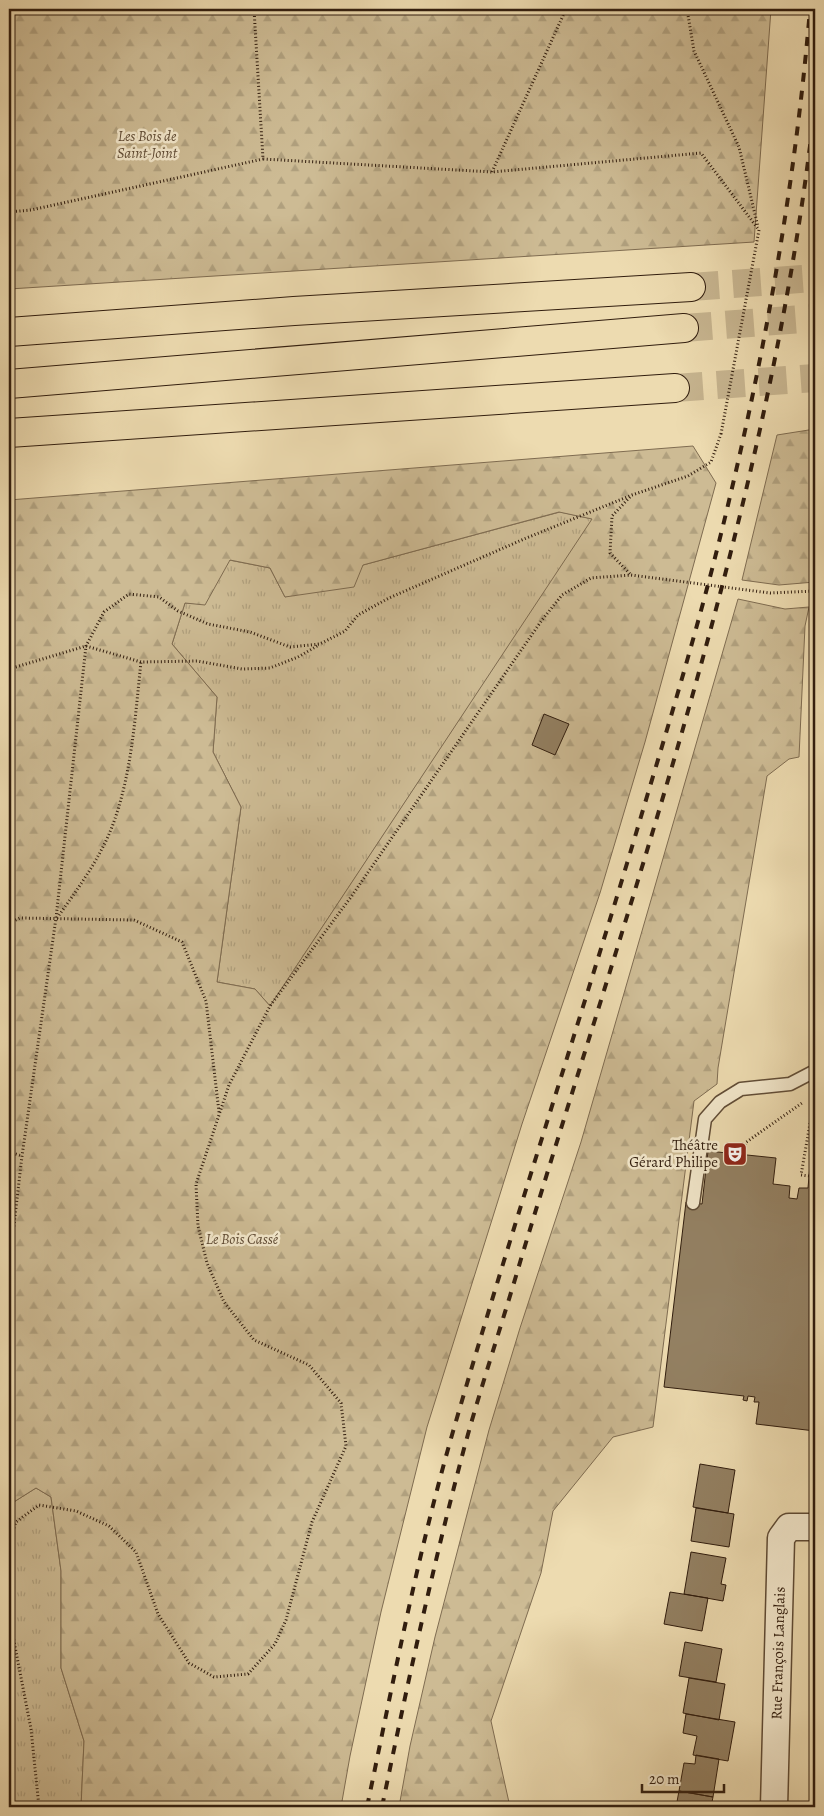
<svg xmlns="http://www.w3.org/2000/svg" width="824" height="1816" font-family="Alegreya,serif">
	<defs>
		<pattern id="grass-tufts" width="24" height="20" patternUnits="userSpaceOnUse" patternTransform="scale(1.25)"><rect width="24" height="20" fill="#cdbb94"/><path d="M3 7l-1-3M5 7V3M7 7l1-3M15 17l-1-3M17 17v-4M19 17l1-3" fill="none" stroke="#b0a07e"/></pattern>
		<pattern id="forest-firs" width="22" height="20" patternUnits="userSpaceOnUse" patternTransform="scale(1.25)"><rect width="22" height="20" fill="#cdbb94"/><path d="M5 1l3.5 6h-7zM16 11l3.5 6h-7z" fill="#b0a07e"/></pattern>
	</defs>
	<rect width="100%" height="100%" fill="#eddbb0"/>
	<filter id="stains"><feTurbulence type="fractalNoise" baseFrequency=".004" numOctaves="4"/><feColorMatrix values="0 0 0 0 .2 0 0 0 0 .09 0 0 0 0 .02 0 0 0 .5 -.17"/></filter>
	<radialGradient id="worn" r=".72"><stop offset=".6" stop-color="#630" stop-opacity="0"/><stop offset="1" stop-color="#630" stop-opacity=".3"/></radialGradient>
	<path fill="url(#grass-tufts)" stroke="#7f6c51" d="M 560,512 L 593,519 L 270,1006 L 255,989 L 217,982 L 241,807 L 213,752 L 217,697 L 172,644 L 185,603 L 205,604 L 229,560 L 270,568 L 285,597 L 363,565 Z
		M 36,1488 L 51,1497 L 61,1571 L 61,1668 L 84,1741 L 81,1807 L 9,1807 L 9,1505 Z"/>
	<path fill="url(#forest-firs)" stroke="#7f6c51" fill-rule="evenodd" d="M 9,9 L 771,9 L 754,242 L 9,289 Z
		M 815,429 L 815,582 L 779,585 L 742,580 L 777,435 Z
		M 693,446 L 716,483 L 645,742 L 600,893 L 522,1124 L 427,1427 L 381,1612 L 350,1756 L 341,1807 L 81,1807 L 84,1741 L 61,1668 L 61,1571 L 51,1497 L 36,1488 L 9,1505 L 9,500 ZM 559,512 L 592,519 L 270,1006 L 255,989 L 217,982 L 241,807 L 213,752 L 217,697 L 172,644 L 185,603 L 205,605 L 230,560 L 270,568 L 285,597 L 354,587 L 363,565 Z
		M 738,599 L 785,609 L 809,607 L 805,626 L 799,757 L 789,759 L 767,776 L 718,1068 L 717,1084 L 694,1101 L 653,1427 L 613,1437 L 553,1511 L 541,1573 L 491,1721 L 510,1807 L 399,1807 L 410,1746 L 435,1637 L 489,1430 L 520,1328 L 581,1142 Z"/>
	<path fill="#938062" stroke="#311d0e" d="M 544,714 L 569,724 L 555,755 L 532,745 Z
		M 815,1107 L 815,1431 L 756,1424 L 759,1402 L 754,1402 L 755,1397 L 748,1396 L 747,1401 L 743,1400 L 744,1396 L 664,1387 L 686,1202 L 702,1204 L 708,1151 L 776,1158 L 773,1184 L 790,1186 L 789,1198 L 797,1199 L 799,1188 L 808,1188 Z
		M 700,1464 L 735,1470 L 728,1513 L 693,1507 Z
		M 696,1508 L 734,1514 L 729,1547 L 691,1541 Z
		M 691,1552 L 726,1558 L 721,1584 L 726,1585 L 723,1601 L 684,1594 Z
		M 670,1592 L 708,1598 L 702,1631 L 664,1624 Z
		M 685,1642 L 722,1649 L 716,1682 L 679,1676 Z
		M 689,1678 L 725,1684 L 719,1720 L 683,1713 Z
		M 686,1714 L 735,1722 L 728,1761 L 693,1755 L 697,1736 L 683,1733 Z
		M 696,1755 L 719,1759 L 713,1797 L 679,1791 L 684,1763 L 695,1764 Z
		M 679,1791 L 713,1797 L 711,1807 L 676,1807 Z"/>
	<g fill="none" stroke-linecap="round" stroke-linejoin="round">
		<path stroke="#c7b590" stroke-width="28" stroke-dasharray="28 14" stroke-linecap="butt" d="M 691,287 L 815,278
			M 684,328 L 815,318
			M 675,388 L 815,378"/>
		<defs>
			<path id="lane" d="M 693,1203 L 705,1119 L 720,1102 L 741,1089 L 790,1084 L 815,1071"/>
			<g id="street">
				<path id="s1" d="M 774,1807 L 781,1538 L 789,1527 L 815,1527"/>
			</g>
			<path id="highway" d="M 9,332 L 294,311 L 691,287
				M 9,384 L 684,328
				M 9,433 L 675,388"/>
		</defs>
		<use href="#lane" stroke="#604c36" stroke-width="15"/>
		<use href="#street" stroke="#604c36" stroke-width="29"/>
		<use href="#highway" stroke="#311d0e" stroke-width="30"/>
		<path stroke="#311d0e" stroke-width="3" stroke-dasharray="1 2.5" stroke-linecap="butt" d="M 254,9 L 263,159 L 492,172 L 701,153 L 759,230
			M 687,9 L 694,51 L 739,147 L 758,227
			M 492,172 L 566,9
			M 9,212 L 31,210 L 263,159
			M 630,497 L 612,516 L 610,553 L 631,575
			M 9,669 L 86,646 L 141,662 L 197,661 L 242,669 L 270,668 L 298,657 L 319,645
			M 57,918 C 77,890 99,860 112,827 C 132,774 135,717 141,662
			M 9,923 L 20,918 L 134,920 L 182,942 L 206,1001 L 219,1112
			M 9,1152 L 22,1156
			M 743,1155 L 745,1143 L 802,1103
			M 809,1176 L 801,1175 L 815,1095
			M 9,1268 L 22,1156 L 56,918 L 86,646 L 104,612 L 129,594 L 159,597 L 178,611 L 208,624 L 250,632 L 290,647 L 320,644 L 345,631 L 358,615 L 389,598 L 524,539 L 632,495 L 688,476 L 711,462 L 721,434
			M 9,1541 L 16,1522 L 39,1505 L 76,1511 L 109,1526 L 136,1552 L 158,1614 L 189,1663 L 214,1677 L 248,1674 L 275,1644 L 286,1620 L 312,1522 L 346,1446 L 341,1403 L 309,1365 L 254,1340 L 224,1302 L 207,1263 L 198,1226 L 196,1184 L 229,1085 L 270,1006 L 351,897 L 542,620 L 562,595 L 591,578 L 631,575 L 770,593 L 815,591
			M 9,1605 L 11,1626 L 31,1729 L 39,1807"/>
		<use href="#lane" stroke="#f3e8cc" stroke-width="12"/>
		<use href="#street" stroke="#f3e8cc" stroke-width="26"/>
		<use href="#highway" stroke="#eddbb0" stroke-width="28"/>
		<path stroke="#311d0e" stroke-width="4" stroke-dasharray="9 9" stroke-linecap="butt" d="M 367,1807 C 393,1683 417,1557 452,1435 C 514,1220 585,1007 648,793 C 677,697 705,602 728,505 C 767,342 796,176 810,9
			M 382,1807 C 407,1686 433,1565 465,1445 C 482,1383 503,1321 521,1259 C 636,878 771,501 815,104"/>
		<path stroke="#311d0e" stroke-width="3" stroke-dasharray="1 2.5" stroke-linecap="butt" d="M 721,434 L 759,230"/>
	</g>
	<defs>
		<symbol id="theatre-square" viewBox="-11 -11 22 22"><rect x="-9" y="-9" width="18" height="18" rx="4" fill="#8f2418" stroke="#f3e8cc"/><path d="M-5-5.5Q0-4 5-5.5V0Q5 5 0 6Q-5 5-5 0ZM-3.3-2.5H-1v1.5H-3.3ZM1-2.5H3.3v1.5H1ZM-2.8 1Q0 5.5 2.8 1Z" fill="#fff"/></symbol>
	</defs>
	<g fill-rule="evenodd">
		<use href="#theatre-square" x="721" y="1140" width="28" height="28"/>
	</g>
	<g text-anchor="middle" stroke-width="5" stroke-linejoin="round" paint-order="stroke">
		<g font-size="15" font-style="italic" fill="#604c36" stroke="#f3e8cc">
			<text x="147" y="141">Les Bois de<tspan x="147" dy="17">Saint-Joint</tspan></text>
			<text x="242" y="1244">Le Bois Cassé</text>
		</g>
		<g font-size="15" fill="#311d0e" stroke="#f3e8cc" text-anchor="end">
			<text x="718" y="1150">Théâtre<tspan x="718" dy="17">Gérard Philipe</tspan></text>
		</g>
		<g font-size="15" fill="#311d0e" stroke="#f3e8cc">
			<text dy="5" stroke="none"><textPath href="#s1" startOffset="154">Rue François Langlais</textPath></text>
		</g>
	</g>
	<rect width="824" height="1816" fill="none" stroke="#eddbb0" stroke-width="30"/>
	<rect x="10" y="10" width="804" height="1796" fill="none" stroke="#311d0e" stroke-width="2.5"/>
	<rect x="15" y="15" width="794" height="1786" fill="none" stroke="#311d0e"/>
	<path d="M642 1784v8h82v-8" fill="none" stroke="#311d0e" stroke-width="2.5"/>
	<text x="649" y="1784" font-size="15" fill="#311d0e" stroke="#f3e8cc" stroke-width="4" paint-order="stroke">20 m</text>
	<rect width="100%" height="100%" filter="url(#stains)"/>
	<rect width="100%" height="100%" fill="url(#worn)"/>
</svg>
